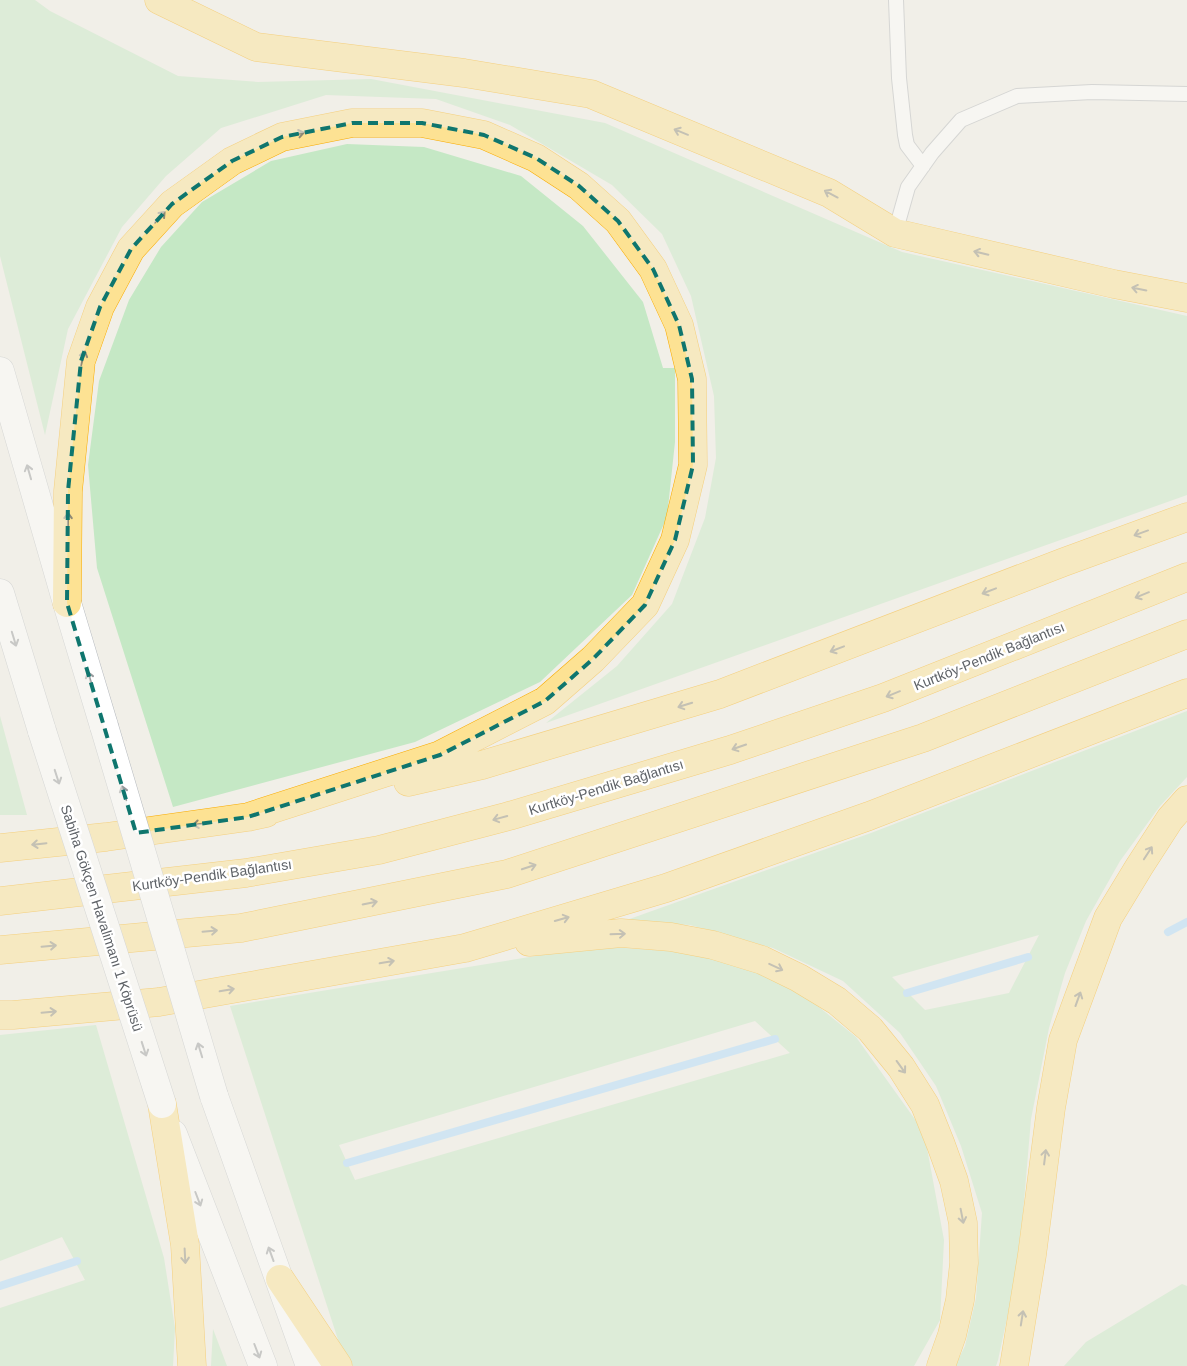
<svg xmlns="http://www.w3.org/2000/svg" width="1187" height="1366" font-family="Helvetica,sans-serif">
	<rect width="100%" height="100%" fill="#f1efe8"/>
	<path fill="#c5e8c5" fill-rule="evenodd" d="M 0,0 L 35,0 L 50,11 L 178,76 L 258,82 L 371,79 L 605,123 L 902,252 L 1187,316 L 1187,495 L 546,723 L 617,666 L 672,604 L 705,518 L 716,458 L 714,396 L 691,296 L 662,234 L 612,185 L 510,125 L 436,99 L 326,95 L 221,128 L 166,176 L 122,227 L 68,329 L 45,435 L 0,256 Z
		M 347,144 L 424,147 L 521,176 L 583,226 L 643,302 L 663,368 L 675,368 L 675,442 L 667,517 L 632,595 L 540,682 L 415,742 L 173,807 L 97,568 L 88,465 L 99,381 L 129,300 L 161,247 L 202,202 L 271,161 Z
		M 1187,711 L 1187,777 L 1160,806 L 1120,861 L 1086,921 L 1065,973 L 1049,1028 L 1031,1119 L 1023,1213 L 1014,1286 L 998,1360 L 996,1366 L 955,1366 L 965,1346 L 976,1298 L 982,1213 L 961,1146 L 936,1086 L 900,1033 L 843,981 L 773,948 L 690,925 L 624,921 L 871,833 ZM 1039,935 L 1009,993 L 925,1010 L 892,977 Z
		M 0,716 L 27,815 L 0,815 Z
		M 597,946 L 709,954 L 783,978 L 856,1037 L 924,1132 L 944,1240 L 940,1320 L 914,1366 L 353,1366 L 342,1352 L 230,1006 ZM 755,1021 L 790,1053 L 355,1180 L 339,1145 Z
		M 96,1025 L 164,1258 L 175,1328 L 173,1366 L 0,1366 L 0,1308 L 85,1280 L 62,1237 L 0,1261 L 0,1035 Z
		M 1182,1284 L 1187,1286 L 1187,1366 L 1064,1366 L 1086,1342 Z
		M 213,1329 L 227,1366 L 211,1366 Z"/>
	<g fill="none" stroke-linecap="round" stroke-linejoin="round">
		<path stroke="#aadaff" stroke-width="8" d="M 1168,932 L 1187,922
			M 907,993 L 1028,957
			M 347,1163 L 775,1039
			M 0,1286 L 77,1261"/>
		<defs>
			<path id="lane" d="M 896,0 L 899,78 L 905,135 L 907,145 L 923,166
				M 895,233 L 908,187 L 932,153 L 961,120 L 1017,96 L 1092,92 L 1187,94"/>
			<path id="secondary" d="M 0,371 L 67,603 L 104,726
				M 0,593 L 42,731
				M 214,1096 L 310,1366
				M 173,1134 L 263,1366"/>
			<path id="highway" d="M 159,0 L 256,47 L 464,73 L 591,94 L 829,193 L 895,233 L 1114,284 L 1187,298
				M 67,603 L 68,491 L 81,361 L 100,307 L 131,249 L 172,204 L 232,161 L 282,137 L 352,123 L 422,123 L 484,135 L 536,158 L 579,186 L 618,221 L 653,269 L 679,325 L 692,379 L 693,465 L 675,540 L 645,605 L 593,659 L 545,701 L 440,755 L 248,817
				M 408,782 L 482,765 L 720,694 L 1064,562 L 1187,517
				M 0,848 L 106,837 L 248,817 L 266,813
				M 0,901 L 246,873 L 379,850 L 509,816 L 730,750 L 883,698 L 1187,577
				M 529,942 L 621,933 L 671,937 L 713,945 L 762,960 L 799,978 L 837,1001 L 870,1029 L 901,1067 L 925,1105 L 941,1145 L 954,1181 L 963,1223 L 964,1263 L 960,1300 L 952,1335 L 941,1366
				M 0,950 L 241,928 L 507,874 L 923,738 L 1187,634
				M 0,1015 L 13,1015 L 159,1002 L 465,948 L 666,888 L 869,816 L 1187,693
				M 162,1104 L 185,1245 L 192,1366
				M 280,1279 L 338,1366
				M 1014,1366 L 1032,1255 L 1051,1108 L 1063,1040 L 1108,918 L 1139,867 L 1170,819 L 1187,800"/>
		</defs>
		<use href="#lane" stroke="#b5b8bc" stroke-width="16"/>
		<use href="#secondary" stroke="#b6babf" stroke-width="29"/>
		<use href="#highway" stroke="#f9ab00" stroke-width="29"/>
		<use href="#lane" stroke="#fff" stroke-width="14"/>
		<use href="#secondary" stroke="#fff" stroke-width="28"/>
		<use href="#highway" stroke="#fde293" stroke-width="28"/>
		<defs>
			<path id="secondary-bridge" d="M 104,726 L 214,1096
				M 42,731 L 162,1104"/>
		</defs>
		<use href="#secondary-bridge" stroke="#b6babf" stroke-width="29" stroke-linecap="butt"/>
		<use href="#secondary-bridge" stroke="#fff" stroke-width="28"/>
	</g>
	<defs><path id="oneway-shaft" d="M-6 0H5M1.5-3L5.5 0L1.5 3" fill="none" stroke-width="1.6" stroke-linecap="round" stroke-linejoin="round" transform="scale(1.25)"/></defs>
	<g stroke="#8e8975">
		<use href="#oneway-shaft" transform="translate(681 132) rotate(-158)"/>
		<use href="#oneway-shaft" transform="translate(297 134) rotate(-11)"/>
		<use href="#oneway-shaft" transform="translate(831 194) rotate(-152)"/>
		<use href="#oneway-shaft" transform="translate(160 217) rotate(-48)"/>
		<use href="#oneway-shaft" transform="translate(981 253) rotate(-167)"/>
		<use href="#oneway-shaft" transform="translate(1139 289) rotate(-169)"/>
		<use href="#oneway-shaft" transform="translate(83 358) rotate(-75)"/>
		<use href="#oneway-shaft" transform="translate(68 520) rotate(-89)"/>
		<use href="#oneway-shaft" transform="translate(1141 533) rotate(160)"/>
		<use href="#oneway-shaft" transform="translate(989 591) rotate(159)"/>
		<use href="#oneway-shaft" transform="translate(1142 595) rotate(158)"/>
		<use href="#oneway-shaft" transform="translate(837 649) rotate(159)"/>
		<use href="#oneway-shaft" transform="translate(893 694) rotate(158)"/>
		<use href="#oneway-shaft" transform="translate(685 705) rotate(163)"/>
		<use href="#oneway-shaft" transform="translate(739 747) rotate(161)"/>
		<use href="#oneway-shaft" transform="translate(500 818) rotate(165)"/>
		<use href="#oneway-shaft" transform="translate(200 824) rotate(172)"/>
		<use href="#oneway-shaft" transform="translate(39 844) rotate(174)"/>
		<use href="#oneway-shaft" transform="translate(1148 853) rotate(-57)"/>
		<use href="#oneway-shaft" transform="translate(529 867) rotate(-18)"/>
		<use href="#oneway-shaft" transform="translate(370 903) rotate(-11)"/>
		<use href="#oneway-shaft" transform="translate(562 919) rotate(-16)"/>
		<use href="#oneway-shaft" transform="translate(210 931) rotate(-5)"/>
		<use href="#oneway-shaft" transform="translate(618 934) rotate(-2)"/>
		<use href="#oneway-shaft" transform="translate(49 946) rotate(-5)"/>
		<use href="#oneway-shaft" transform="translate(387 962) rotate(-10)"/>
		<use href="#oneway-shaft" transform="translate(776 967) rotate(25)"/>
		<use href="#oneway-shaft" transform="translate(227 990) rotate(-10)"/>
		<use href="#oneway-shaft" transform="translate(1078 999) rotate(-70)"/>
		<use href="#oneway-shaft" transform="translate(49 1012) rotate(-5)"/>
		<use href="#oneway-shaft" transform="translate(901 1067) rotate(54)"/>
		<use href="#oneway-shaft" transform="translate(1045 1157) rotate(-83)"/>
		<use href="#oneway-shaft" transform="translate(962 1216) rotate(79)"/>
		<use href="#oneway-shaft" transform="translate(185 1256) rotate(87)"/>
		<use href="#oneway-shaft" transform="translate(1022 1318) rotate(-81)"/>
	</g>
	<g stroke="#979a9d">
		<use href="#oneway-shaft" transform="translate(29 472) rotate(-106)"/>
		<use href="#oneway-shaft" transform="translate(14 639) rotate(73)"/>
		<use href="#oneway-shaft" transform="translate(90 679) rotate(-107)"/>
		<use href="#oneway-shaft" transform="translate(57 777) rotate(72)"/>
		<use href="#oneway-shaft" transform="translate(124 793) rotate(-107)"/>
		<use href="#oneway-shaft" transform="translate(144 1049) rotate(72)"/>
		<use href="#oneway-shaft" transform="translate(200 1050) rotate(-107)"/>
		<use href="#oneway-shaft" transform="translate(198 1199) rotate(69)"/>
		<use href="#oneway-shaft" transform="translate(271 1254) rotate(-110)"/>
		<use href="#oneway-shaft" transform="translate(257 1351) rotate(69)"/>
	</g>
	<path d="M0 0H1187V1366H0ZM 352,123 L 422,123 L 484,135 L 536,158 L 579,186 L 618,221 L 653,269 L 679,325 L 692,379 L 693,465 L 675,540 L 645,605 L 593,659 L 545,701 L 440,755 L 248,817 L 136,833 L 67,603 L 68,491 L 81,361 L 100,307 L 131,249 L 172,204 L 232,161 L 282,137 Z" fill="#f1efe8" fill-opacity=".55" fill-rule="evenodd"/>
	<path fill="none" stroke="#0f766e" stroke-width="4" stroke-dasharray="10 6" stroke-linejoin="round" d="M 352,123 L 422,123 L 484,135 L 536,158 L 579,186 L 618,221 L 653,269 L 679,325 L 692,379 L 693,465 L 675,540 L 645,605 L 593,659 L 545,701 L 440,755 L 248,817 L 136,833 L 67,603 L 68,491 L 81,361 L 100,307 L 131,249 L 172,204 L 232,161 L 282,137 Z"/>
	<g text-anchor="middle" stroke-width="5" stroke-linejoin="round" paint-order="stroke">
		<g font-size="14" fill="#5f6368" stroke="#fff">
			<text transform="translate(989 656) rotate(-22)" y="5">Kurtköy-Pendik Bağlantısı</text>
			<text transform="translate(606 787) rotate(-17)" y="5">Kurtköy-Pendik Bağlantısı</text>
			<text transform="translate(212 875) rotate(-8)" y="5">Kurtköy-Pendik Bağlantısı</text>
			<text transform="translate(102 918) rotate(72)" y="5">Sabiha Gökçen Havalimanı 1 Köprüsü</text>
		</g>
	</g>
</svg>
